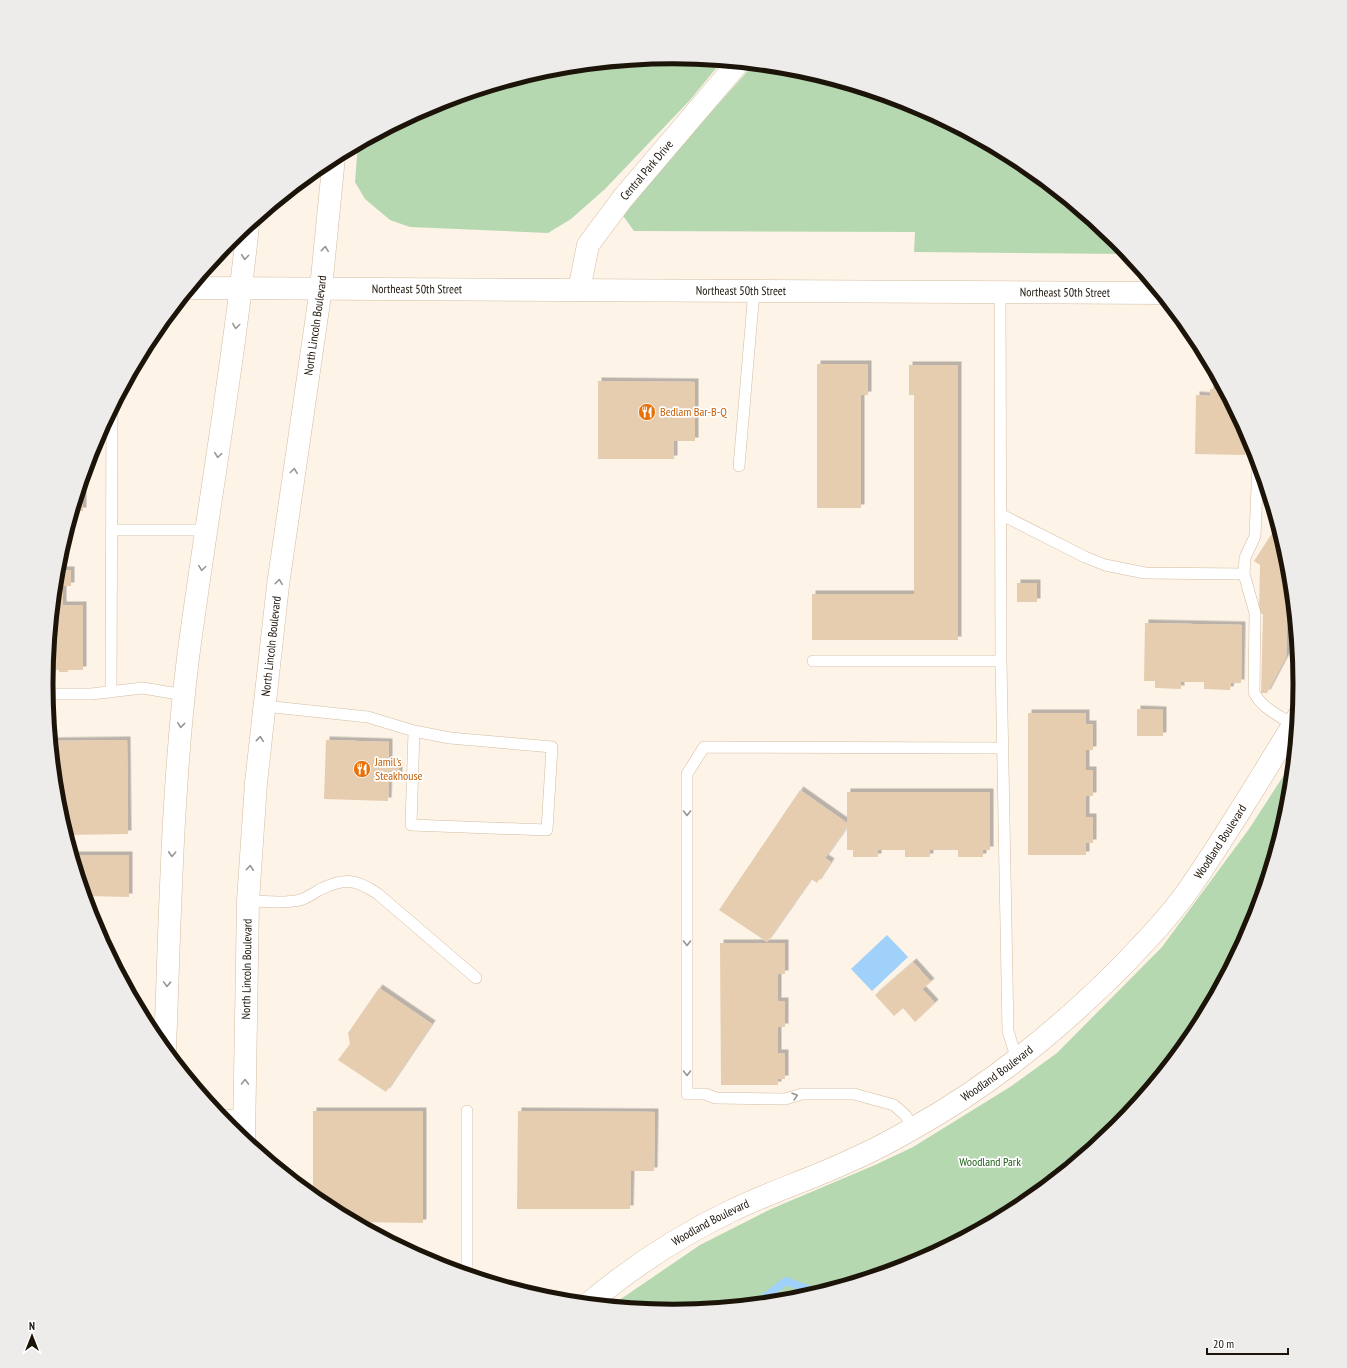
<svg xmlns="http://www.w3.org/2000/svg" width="1347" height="1368" font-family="'PT Sans Narrow',sans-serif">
	<defs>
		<filter id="shadow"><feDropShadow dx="3.5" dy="-3.5" stdDeviation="0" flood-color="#0004"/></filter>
	</defs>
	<rect width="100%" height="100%" fill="#fdf3e7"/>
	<path fill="#b5d8b1" d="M 674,57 L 722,61 L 690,100 L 605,189 L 571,219 L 548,233 L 410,227 L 390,220 L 365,199 L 355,182 L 358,144 L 434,104 L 551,69 Z
		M 754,64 L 796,69 L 914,104 L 1022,162 L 1117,240 L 1128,254 L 914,252 L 915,232 L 634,231 L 621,213 Z
		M 1293,761 L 1289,807 L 1253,924 L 1195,1033 L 1117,1128 L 1022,1206 L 913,1264 L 796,1299 L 673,1311 L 612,1305 L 700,1245 L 771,1209 L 875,1165 L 913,1147 L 1010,1087 L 1057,1053 L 1162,947 L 1249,829 Z"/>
	<path fill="#a0d1fa" d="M 887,935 L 908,957 L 872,991 L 851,969 Z"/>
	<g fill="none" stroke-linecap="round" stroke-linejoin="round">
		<path stroke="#a0d1fa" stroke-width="8" d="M 757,1303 L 786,1281 L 818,1293"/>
	</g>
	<path fill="#e6cdaf" filter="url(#shadow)" d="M 817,364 L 868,364 L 868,395 L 861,395 L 861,508 L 817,508 Z
		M 909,365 L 958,365 L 958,640 L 812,640 L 812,594 L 914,594 L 914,395 L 909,395 Z
		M 598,381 L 695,382 L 695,441 L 674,441 L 674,459 L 598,459 Z
		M 1210,389 L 1224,389 L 1245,429 L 1245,455 L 1195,454 L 1196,395 L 1210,396 Z
		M 83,481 L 83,511 L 74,511 Z
		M 70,522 L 70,531 L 67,531 Z
		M 1278,524 L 1289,562 L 1294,615 L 1287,615 L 1286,657 L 1267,693 L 1261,693 L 1263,614 L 1259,614 L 1260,565 L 1254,561 Z
		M 62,550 L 62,570 L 71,570 L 71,586 L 63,586 L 63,605 L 83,605 L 83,670 L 68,670 L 68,672 L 59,672 L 59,670 L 47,670 L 58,561 Z
		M 1017,583 L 1037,583 L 1037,602 L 1017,602 Z
		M 1145,623 L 1242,625 L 1241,683 L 1231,683 L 1230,690 L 1204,689 L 1204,682 L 1181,682 L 1181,689 L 1155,688 L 1155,681 L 1144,681 Z
		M 1137,709 L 1163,710 L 1163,736 L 1137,736 Z
		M 1028,713 L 1086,713 L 1086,724 L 1093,724 L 1093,750 L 1086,750 L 1086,770 L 1093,770 L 1093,796 L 1086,796 L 1086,817 L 1093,817 L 1093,843 L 1086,843 L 1086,855 L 1028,855 Z
		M 127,740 L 128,834 L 67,835 L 58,806 L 52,741 Z
		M 326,740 L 389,742 L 389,762 L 399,763 L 399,775 L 389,775 L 388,801 L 324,799 Z
		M 800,790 L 847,823 L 847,792 L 990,792 L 990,850 L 983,850 L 983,857 L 958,857 L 958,850 L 930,850 L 930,857 L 905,857 L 905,850 L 878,850 L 878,857 L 853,857 L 853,850 L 847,850 L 847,827 L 825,858 L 831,862 L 817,883 L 811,879 L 767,942 L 719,910 Z
		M 73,855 L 129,855 L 129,897 L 85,896 Z
		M 720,943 L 785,943 L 785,974 L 778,974 L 778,1001 L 785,1001 L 785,1027 L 778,1027 L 778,1053 L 785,1053 L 785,1079 L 778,1079 L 778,1085 L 721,1085 Z
		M 913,962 L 931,982 L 922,989 L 935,1003 L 915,1022 L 903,1008 L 894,1016 L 875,995 Z
		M 379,988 L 432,1024 L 386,1092 L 338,1060 L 350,1044 L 348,1033 Z
		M 313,1111 L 423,1111 L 423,1223 L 356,1222 L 325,1206 L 313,1196 Z
		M 518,1111 L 655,1112 L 654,1171 L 631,1171 L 630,1209 L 517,1209 Z"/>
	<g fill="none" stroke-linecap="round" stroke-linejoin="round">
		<defs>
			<path id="service" d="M 1000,292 L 1001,661 L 1008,1031 L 1017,1060
				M 1253,443 L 1258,463 L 1255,536 L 1245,558 L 1244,574 L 1255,613 L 1254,692 C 1260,707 1280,716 1293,725
				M 739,466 L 754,291
				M 1002,515 L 1085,557 L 1105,565 L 1145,573 L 1244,574
				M 112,530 L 207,530
				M 813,661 L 1001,661
				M 111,692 L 112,409
				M 47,694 L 91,694 L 143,688 L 184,695
				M 264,706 L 368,717 L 414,731 L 450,738 L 552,747 L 547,830 L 411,825 L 414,731
				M 248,901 C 266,901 283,904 300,900 C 307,898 313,894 319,890 C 344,877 356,879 378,894 L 476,978
				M 467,1111 L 467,1274
				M 914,1128 L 905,1115 L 894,1105 L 854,1094 L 802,1094 L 785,1099 L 716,1098 L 705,1094 L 687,1094 L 687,774 L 704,747 L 1003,748
				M 452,1269 L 467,1269"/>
			<g id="minor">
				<path id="s1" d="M 579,290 L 588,245 L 623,198 L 738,63"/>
				<path d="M 224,1121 L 244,1121"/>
				<path id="s2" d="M 589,1303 C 632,1267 681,1235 731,1211 C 766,1194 802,1182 836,1167 C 862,1156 888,1143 912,1129 C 991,1085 1061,1028 1124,964 C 1147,940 1170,916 1189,889 C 1228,833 1262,775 1298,717"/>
			</g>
			<g id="secondary">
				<path id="s3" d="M 191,288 L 1161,293"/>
			</g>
			<g id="primary">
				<path d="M 165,1049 C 170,919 172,788 188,658 C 207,514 233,370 248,225"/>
				<path id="s4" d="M 244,1139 L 248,901 L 256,783 L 278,585 L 321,288 L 334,157"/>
			</g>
		</defs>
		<use href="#service" stroke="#d5bc9f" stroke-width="12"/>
		<use href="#minor" stroke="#d5bc9f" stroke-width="23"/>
		<use href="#secondary" stroke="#d5bc9f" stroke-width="23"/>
		<use href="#primary" stroke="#d5bc9f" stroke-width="23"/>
		<use href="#service" stroke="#fff" stroke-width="11"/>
		<use href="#minor" stroke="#fff" stroke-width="22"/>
		<use href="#secondary" stroke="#fff" stroke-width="22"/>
		<use href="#primary" stroke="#fff" stroke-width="22"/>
	</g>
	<defs><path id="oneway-chevron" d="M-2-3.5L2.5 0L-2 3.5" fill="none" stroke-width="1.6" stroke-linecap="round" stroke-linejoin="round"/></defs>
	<g stroke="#999590">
		<use href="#oneway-chevron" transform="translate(325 249) rotate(-84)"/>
		<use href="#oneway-chevron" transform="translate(245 257) rotate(95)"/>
		<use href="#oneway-chevron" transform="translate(236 326) rotate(98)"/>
		<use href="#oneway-chevron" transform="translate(218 455) rotate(98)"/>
		<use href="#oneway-chevron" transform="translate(294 471) rotate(-82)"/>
		<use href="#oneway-chevron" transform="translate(202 568) rotate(98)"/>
		<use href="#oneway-chevron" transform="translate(279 582) rotate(-83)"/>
		<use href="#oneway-chevron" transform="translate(181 725) rotate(96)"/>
		<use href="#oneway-chevron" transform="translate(260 739) rotate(-84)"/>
		<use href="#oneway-chevron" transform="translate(687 813) rotate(90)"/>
		<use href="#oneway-chevron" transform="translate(172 854) rotate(93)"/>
		<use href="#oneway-chevron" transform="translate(250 868) rotate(-86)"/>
		<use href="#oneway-chevron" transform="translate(687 943) rotate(90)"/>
		<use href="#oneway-chevron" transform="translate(167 984) rotate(92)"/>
		<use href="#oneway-chevron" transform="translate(687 1073) rotate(90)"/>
		<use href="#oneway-chevron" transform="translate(245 1082) rotate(-89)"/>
		<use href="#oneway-chevron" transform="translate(795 1096) rotate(-16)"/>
	</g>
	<defs>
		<symbol id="restaurant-disc" viewBox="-11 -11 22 22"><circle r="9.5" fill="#e8710a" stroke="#fff"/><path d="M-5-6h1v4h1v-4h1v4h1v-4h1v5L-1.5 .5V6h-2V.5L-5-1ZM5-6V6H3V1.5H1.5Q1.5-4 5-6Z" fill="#fff"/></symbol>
	</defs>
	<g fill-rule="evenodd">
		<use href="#restaurant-disc" x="637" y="402" width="20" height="20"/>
		<use href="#restaurant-disc" x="352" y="759" width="20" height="20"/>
	</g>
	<g text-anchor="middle" stroke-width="3.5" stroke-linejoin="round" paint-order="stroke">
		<g font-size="12" fill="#1c1309" stroke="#fff">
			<text dy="4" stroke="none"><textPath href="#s1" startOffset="141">Central Park Drive</textPath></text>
			<text dy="4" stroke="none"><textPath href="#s3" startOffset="226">Northeast 50th Street</textPath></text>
			<text dy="4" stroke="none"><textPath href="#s3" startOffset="550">Northeast 50th Street</textPath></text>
			<text dy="4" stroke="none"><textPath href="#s3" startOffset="874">Northeast 50th Street</textPath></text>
			<text dy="4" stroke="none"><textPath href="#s4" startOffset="818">North Lincoln Boulevard</textPath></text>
			<text dy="4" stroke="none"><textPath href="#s4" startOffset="494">North Lincoln Boulevard</textPath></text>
			<text dy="4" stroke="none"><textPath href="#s2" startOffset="794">Woodland Boulevard</textPath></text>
			<text dy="4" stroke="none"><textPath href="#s4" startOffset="170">North Lincoln Boulevard</textPath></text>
			<text dy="4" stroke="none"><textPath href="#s2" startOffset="470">Woodland Boulevard</textPath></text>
			<text dy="4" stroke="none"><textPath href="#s2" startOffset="146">Woodland Boulevard</textPath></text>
		</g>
		<g font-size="12" fill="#c56008" stroke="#fff" text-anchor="start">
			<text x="660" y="416">Bedlam Bar-B-Q</text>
			<text x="375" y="766">Jamil's<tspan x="375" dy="14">Steakhouse</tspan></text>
		</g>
		<g font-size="12" fill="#1e6217" stroke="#fff">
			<text x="990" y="1166">Woodland Park</text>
		</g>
	</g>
	<path d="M0 0H1347V1368H0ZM53 684a620 620 0 1 1 1240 0a620 620 0 1 1-1240 0Z" fill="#edeceb" fill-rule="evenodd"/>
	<path fill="none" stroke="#1c1309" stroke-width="5" d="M53 684a620 620 0 1 1 1240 0a620 620 0 1 1-1240 0Z"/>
	<g transform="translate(32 1336)" stroke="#ffffff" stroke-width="3" paint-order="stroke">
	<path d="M0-3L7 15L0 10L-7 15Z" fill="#1c1309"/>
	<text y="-6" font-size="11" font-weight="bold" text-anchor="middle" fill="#1c1309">N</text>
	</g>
	<path d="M1207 1348v6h81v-6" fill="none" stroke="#1c1309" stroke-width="2"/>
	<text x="1213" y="1348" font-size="12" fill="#1c1309" stroke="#ffffff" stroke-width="3" paint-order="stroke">20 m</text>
</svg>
